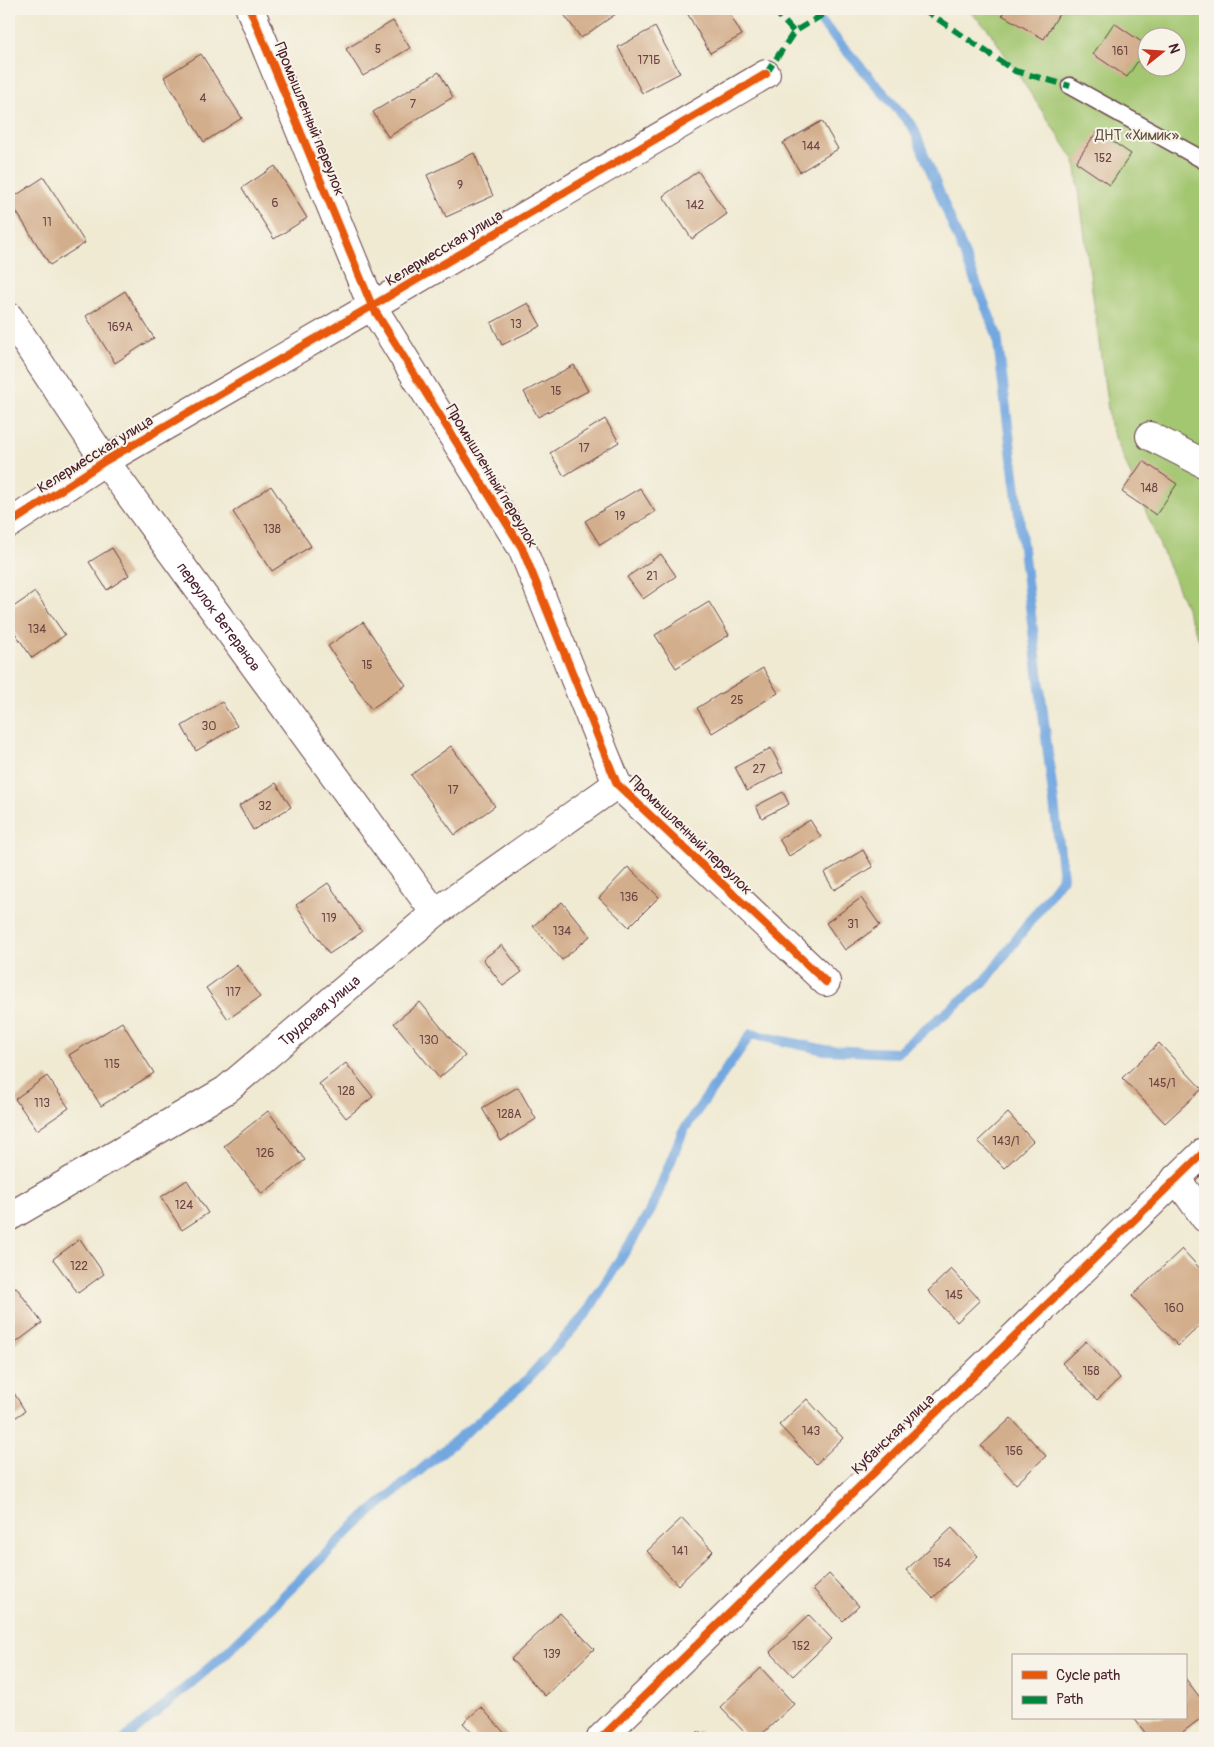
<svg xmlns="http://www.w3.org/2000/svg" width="1214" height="1747" font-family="Pangolin,sans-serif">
	<rect width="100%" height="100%" fill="#f7f3e8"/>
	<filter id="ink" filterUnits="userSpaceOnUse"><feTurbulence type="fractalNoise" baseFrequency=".02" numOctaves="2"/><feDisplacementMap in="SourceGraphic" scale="10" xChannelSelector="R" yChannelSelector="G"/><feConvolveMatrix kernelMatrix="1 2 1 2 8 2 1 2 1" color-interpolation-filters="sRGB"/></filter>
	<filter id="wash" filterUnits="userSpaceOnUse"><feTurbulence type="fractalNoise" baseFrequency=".0096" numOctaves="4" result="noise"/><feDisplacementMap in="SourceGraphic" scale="20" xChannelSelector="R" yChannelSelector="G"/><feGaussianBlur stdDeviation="1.12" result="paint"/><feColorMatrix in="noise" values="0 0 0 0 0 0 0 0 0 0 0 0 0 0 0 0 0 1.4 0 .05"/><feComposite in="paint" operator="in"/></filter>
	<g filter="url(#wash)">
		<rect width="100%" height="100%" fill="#f0ead3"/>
		<path fill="#a3c66f" stroke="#76724d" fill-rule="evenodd" d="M 967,9 L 1205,9 L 1205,654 L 1110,425 L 1075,161 L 988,29 ZM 1146,38 L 1176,38 L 1176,68 L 1146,68 Z"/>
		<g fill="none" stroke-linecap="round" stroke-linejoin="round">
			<path stroke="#73a7e0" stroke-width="10" d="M 126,1738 L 224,1655 L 355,1525 L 522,1385 L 586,1314 L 651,1210 L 683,1131 L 751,1034 L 825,1050 L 897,1053 L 986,980 L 1063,877 L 997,335 L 913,127 L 810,9"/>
		</g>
		<g id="blocks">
			<path fill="#d3ae8c" d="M 560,9 L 623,9 L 581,38 Z
				M 691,9 L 727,9 L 742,35 L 710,53 L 686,11 Z
				M 1005,9 L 1062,9 L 1044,39 L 1002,15 Z
				M 393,21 L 410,48 L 363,76 L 346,49 Z
				M 1114,23 L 1146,45 L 1146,49 L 1127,77 L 1093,54 Z
				M 655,27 L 680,73 L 642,93 L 618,47 Z
				M 201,54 L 242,118 L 204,142 L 164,77 Z
				M 439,72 L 453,97 L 388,137 L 373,112 Z
				M 822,121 L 838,149 L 800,172 L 783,143 Z
				M 1097,131 L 1131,154 L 1110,185 L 1076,162 Z
				M 474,153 L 493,196 L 446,217 L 427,175 Z
				M 275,166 L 307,218 L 274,239 L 242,188 Z
				M 698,171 L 727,214 L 692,239 L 663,196 Z
				M 44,177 L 85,243 L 50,265 L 9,200 Z
				M 125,291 L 154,338 L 115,363 L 86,316 Z
				M 528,303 L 541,326 L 502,345 L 491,323 Z
				M 574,365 L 588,391 L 538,417 L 524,392 Z
				M 605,419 L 619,442 L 564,476 L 550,453 Z
				M 1143,461 L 1177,484 L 1156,515 L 1122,492 Z
				M 271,486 L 311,546 L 272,571 L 233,512 Z
				M 640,488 L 655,512 L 600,545 L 585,521 Z
				M 112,548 L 129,575 L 107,590 L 89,562 Z
				M 661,554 L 676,576 L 643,599 L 627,577 Z
				M 35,592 L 65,635 L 32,658 L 9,624 L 9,610 Z
				M 709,602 L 729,635 L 676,668 L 655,635 Z
				M 363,622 L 406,685 L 371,709 L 328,646 Z
				M 763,668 L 778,693 L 712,733 L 697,708 Z
				M 222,702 L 237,726 L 196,751 L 182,726 Z
				M 451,746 L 495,806 L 455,835 L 411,775 Z
				M 771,748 L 783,772 L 747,791 L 735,767 Z
				M 276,783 L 291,807 L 253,830 L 239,806 Z
				M 783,792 L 789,804 L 762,818 L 756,806 Z
				M 810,820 L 821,837 L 789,856 L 779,839 Z
				M 863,850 L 873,867 L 834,890 L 824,873 Z
				M 628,867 L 659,897 L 629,927 L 599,898 Z
				M 328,883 L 362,932 L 329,954 L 296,905 Z
				M 861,898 L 880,925 L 845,950 L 826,923 Z
				M 562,902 L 590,936 L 562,960 L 533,926 Z
				M 502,945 L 522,972 L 503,986 L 483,959 Z
				M 237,965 L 260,997 L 228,1019 L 206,988 Z
				M 420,1002 L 465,1056 L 439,1078 L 394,1023 Z
				M 122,1022 L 154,1073 L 101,1106 L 69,1055 Z
				M 1159,1043 L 1202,1089 L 1165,1123 L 1122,1078 Z
				M 346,1063 L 373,1097 L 346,1118 L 319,1084 Z
				M 47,1076 L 69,1108 L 37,1130 L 15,1099 Z
				M 518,1087 L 536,1119 L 501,1141 L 482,1108 Z
				M 268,1111 L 305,1160 L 262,1194 L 224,1146 Z
				M 1008,1113 L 1033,1141 L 1004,1168 L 978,1141 Z
				M 187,1180 L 208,1213 L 182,1230 L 161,1197 Z
				M 80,1239 L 104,1274 L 78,1293 L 53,1259 Z
				M 1182,1249 L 1205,1274 L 1205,1321 L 1178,1346 L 1132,1296 Z
				M 951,1269 L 980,1300 L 957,1322 L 928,1291 Z
				M 16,1287 L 42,1323 L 14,1344 L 9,1337 L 9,1292 Z
				M 1086,1341 L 1120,1378 L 1097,1400 L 1062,1363 Z
				M 9,1385 L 25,1411 L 9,1422 Z
				M 807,1399 L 843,1438 L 816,1464 L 779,1425 Z
				M 1011,1418 L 1046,1456 L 1016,1484 L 981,1446 Z
				M 682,1518 L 713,1551 L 678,1585 L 647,1551 Z
				M 952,1528 L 978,1556 L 933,1598 L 906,1570 Z
				M 829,1574 L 859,1606 L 843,1621 L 813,1589 Z
				M 560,1613 L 594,1649 L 545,1696 L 511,1659 Z
				M 809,1615 L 832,1639 L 793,1676 L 770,1652 Z
				M 761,1668 L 794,1704 L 758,1738 L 750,1738 L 720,1707 Z
				M 1185,1678 L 1205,1704 L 1205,1715 L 1175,1738 L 1149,1738 L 1134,1718 L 1185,1718 Z
				M 481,1707 L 509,1738 L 477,1738 L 463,1723 Z
				M 699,1731 L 706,1738 L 691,1738 Z"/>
		</g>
	</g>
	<g filter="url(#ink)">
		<use href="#blocks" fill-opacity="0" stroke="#633d44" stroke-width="1"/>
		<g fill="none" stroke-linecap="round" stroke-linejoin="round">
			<defs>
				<path id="lane" d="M 1070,86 L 1205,161"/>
				<g id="street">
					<path d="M 250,9 L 372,306 L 522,548 L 617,784 L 826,982"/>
					<path id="s1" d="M 9,317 L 105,461 L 435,913"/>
					<path d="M 1150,436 L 1205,464"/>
					<path d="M 9,524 L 105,461 L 372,306 L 766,74"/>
					<path d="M 1176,1178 L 1205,1218"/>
					<path id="s2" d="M 9,1217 L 226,1090 L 435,913 L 617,784"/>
					<path d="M 601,1738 L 1205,1151"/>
				</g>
			</defs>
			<use href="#lane" stroke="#633d44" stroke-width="19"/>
			<use href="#street" stroke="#633d44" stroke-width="30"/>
			<use href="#lane" stroke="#fff" stroke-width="16"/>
			<use href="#street" stroke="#fff" stroke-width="28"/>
			<path stroke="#00873e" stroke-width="6" stroke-dasharray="12 6" stroke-linecap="butt" d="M 773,9 L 794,32
				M 923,9 L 1015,71 L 1070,86
				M 766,74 L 794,32 L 832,9"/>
			<defs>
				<path id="cycleway" d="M 250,9 L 372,306 L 522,548 L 617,784 L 826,982
					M 9,524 L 105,461 L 372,306 L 766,74
					M 601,1738 L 1205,1151"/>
			</defs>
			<use href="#cycleway" stroke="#f7f3e8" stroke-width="11"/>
			<use href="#cycleway" stroke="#e8590c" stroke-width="8"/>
		</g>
	</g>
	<g text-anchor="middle" stroke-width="4" stroke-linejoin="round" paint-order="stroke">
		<g font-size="12" fill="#6c4343">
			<text x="378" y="53">5</text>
			<text x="1120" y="55">161</text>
			<text x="649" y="64">171Б</text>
			<text x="203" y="102">4</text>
			<text x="413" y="108">7</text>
			<text x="811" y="150">144</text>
			<text x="1103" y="162">152</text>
			<text x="460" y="189">9</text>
			<text x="275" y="207">6</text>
			<text x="695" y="209">142</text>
			<text x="47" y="226">11</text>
			<text x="516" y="328">13</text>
			<text x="120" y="331">169А</text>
			<text x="556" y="395">15</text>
			<text x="584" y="452">17</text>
			<text x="1149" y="492">148</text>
			<text x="620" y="520">19</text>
			<text x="272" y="533">138</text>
			<text x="652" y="580">21</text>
			<text x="37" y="633">134</text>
			<text x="367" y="669">15</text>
			<text x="737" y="704">25</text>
			<text x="209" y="730">30</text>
			<text x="759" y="773">27</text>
			<text x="453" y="794">17</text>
			<text x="265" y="810">32</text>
			<text x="629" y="901">136</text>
			<text x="329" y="922">119</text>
			<text x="853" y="928">31</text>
			<text x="562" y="935">134</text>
			<text x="233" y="996">117</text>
			<text x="429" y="1044">130</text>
			<text x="112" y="1068">115</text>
			<text x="1162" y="1087">145/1</text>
			<text x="346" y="1095">128</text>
			<text x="42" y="1107">113</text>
			<text x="509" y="1118">128А</text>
			<text x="1006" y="1145">143/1</text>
			<text x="265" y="1157">126</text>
			<text x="184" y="1209">124</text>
			<text x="79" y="1270">122</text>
			<text x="954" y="1299">145</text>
			<text x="1174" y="1312">160</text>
			<text x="1091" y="1375">158</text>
			<text x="811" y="1435">143</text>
			<text x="1014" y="1455">156</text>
			<text x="680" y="1555">141</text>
			<text x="942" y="1567">154</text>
			<text x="801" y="1650">152</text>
			<text x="552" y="1658">139</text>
		</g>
		<g font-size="15" fill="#4a1f2b" stroke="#f7f3e8">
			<text transform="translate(310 119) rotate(68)" y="5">Промышленный переулок</text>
			<text transform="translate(444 248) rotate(-31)" y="5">Келермесская улица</text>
			<text transform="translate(95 454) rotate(-32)" y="5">Келермесская улица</text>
			<text transform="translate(492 476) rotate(59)" y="5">Промышленный переулок</text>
			<text dy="5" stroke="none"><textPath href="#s1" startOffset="366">переулок Ветеранов</textPath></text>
			<text transform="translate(691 835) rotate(44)" y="5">Промышленный переулок</text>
			<text dy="5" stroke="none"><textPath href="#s2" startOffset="374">Трудовая улица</textPath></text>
			<text transform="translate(893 1434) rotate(-44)" y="5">Кубанская улица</text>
		</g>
		<g font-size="15" fill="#65513f" stroke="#f7f3e8">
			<text x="1137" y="140">ДНТ «Химик»</text>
		</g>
	</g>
	<rect width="1214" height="1747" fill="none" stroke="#f7f3e8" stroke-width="30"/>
	<rect x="1012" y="1654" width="175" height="65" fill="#f7f3e8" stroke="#b29e9c"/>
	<rect x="1022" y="1671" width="25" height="8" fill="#e8590c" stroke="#b29e9c"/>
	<text x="1056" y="1680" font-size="15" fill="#4a1f2b">Cycle path</text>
	<rect x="1022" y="1696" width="25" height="8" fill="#00873e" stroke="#b29e9c"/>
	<text x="1056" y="1704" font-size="15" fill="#4a1f2b">Path</text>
	<g transform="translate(1162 52) rotate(73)"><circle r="24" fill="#f7f3e8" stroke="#b29e9c"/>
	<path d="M0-4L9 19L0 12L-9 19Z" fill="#c8321e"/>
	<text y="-8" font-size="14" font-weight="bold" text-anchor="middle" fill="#4a1f2b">N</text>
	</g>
</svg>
